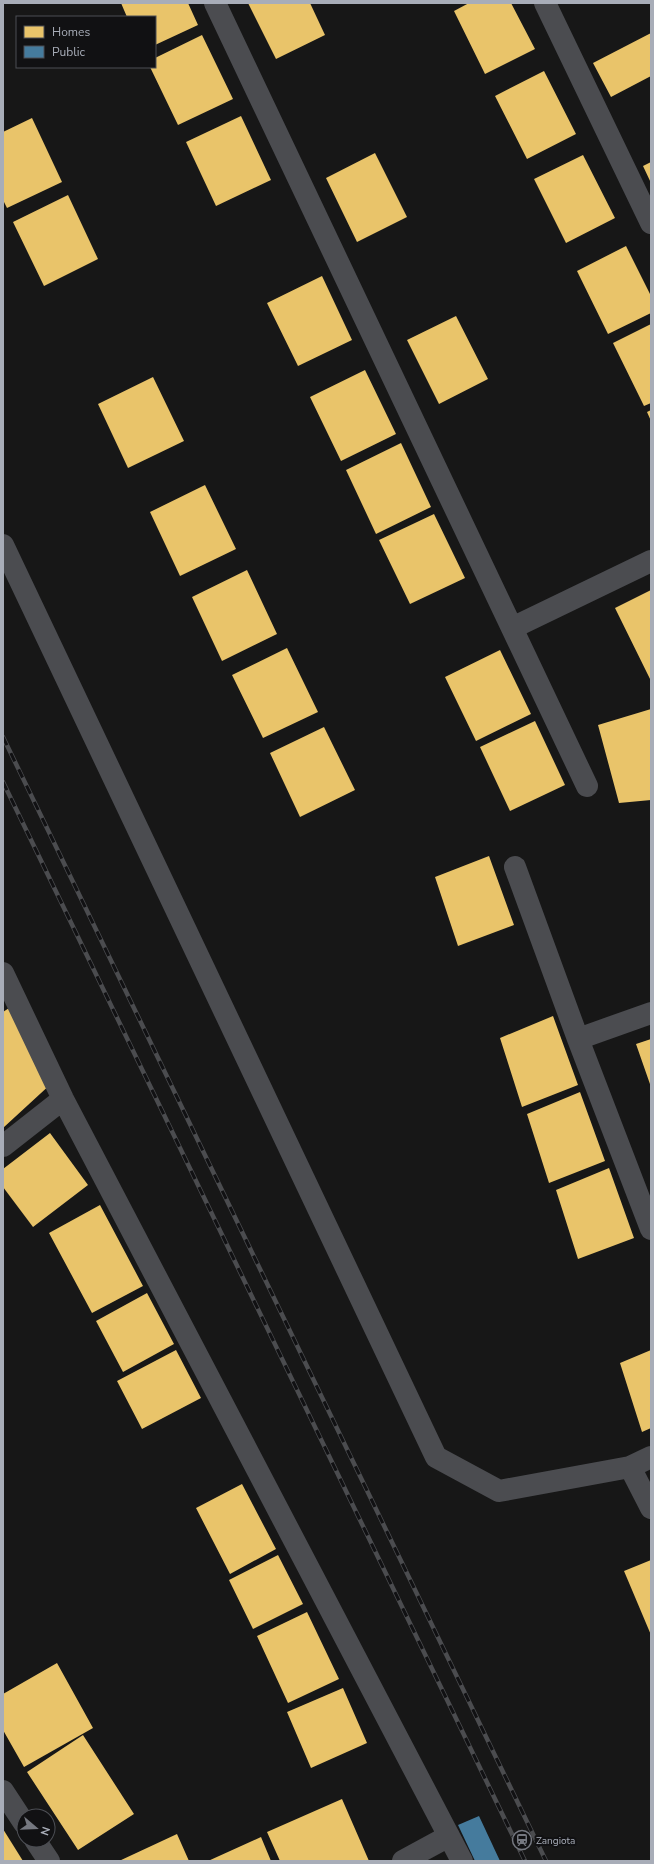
<svg xmlns="http://www.w3.org/2000/svg" width="654" height="1864" font-family="'Nunito Sans',sans-serif">
	<rect width="100%" height="100%" fill="#171717"/>
	<path fill="#e9c46a" d="M 121,3 L 188,3 L 198,25 L 155,45 L 155,17 L 127,17 Z
		M 248,3 L 310,3 L 325,35 L 276,59 Z
		M 469,3 L 511,3 L 535,49 L 485,74 L 454,11 Z
		M 651,33 L 651,76 L 611,97 L 593,63 Z
		M 202,35 L 233,99 L 178,125 L 150,67 L 155,67 L 155,58 Z
		M 544,71 L 576,134 L 527,159 L 495,96 Z
		M 241,116 L 271,180 L 216,206 L 186,142 Z
		M 32,118 L 62,182 L 7,208 L 3,200 L 3,132 Z
		M 375,153 L 407,217 L 357,242 L 326,178 Z
		M 583,155 L 615,218 L 566,243 L 534,179 Z
		M 651,162 L 651,183 L 643,166 Z
		M 68,195 L 98,259 L 44,286 L 13,222 Z
		M 626,246 L 651,296 L 651,313 L 608,334 L 577,271 Z
		M 322,276 L 352,340 L 298,366 L 267,303 Z
		M 456,316 L 488,379 L 439,404 L 407,340 Z
		M 651,324 L 651,403 L 644,406 L 613,343 Z
		M 365,370 L 396,434 L 341,461 L 310,397 Z
		M 153,377 L 184,441 L 128,468 L 98,404 Z
		M 651,410 L 651,421 L 647,412 Z
		M 401,443 L 431,507 L 376,534 L 346,470 Z
		M 205,485 L 236,549 L 180,576 L 150,512 Z
		M 434,514 L 465,578 L 410,604 L 379,540 Z
		M 247,570 L 277,634 L 222,661 L 192,597 Z
		M 651,590 L 651,681 L 615,608 Z
		M 287,648 L 318,712 L 263,738 L 232,675 Z
		M 500,650 L 531,714 L 476,741 L 445,677 Z
		M 651,709 L 651,800 L 619,803 L 598,725 Z
		M 535,721 L 565,785 L 510,811 L 480,747 Z
		M 324,727 L 355,790 L 300,817 L 270,753 Z
		M 489,856 L 514,925 L 458,946 L 435,877 Z
		M 12,1006 L 53,1082 L 3,1128 L 3,1012 Z
		M 553,1016 L 578,1085 L 522,1107 L 500,1038 Z
		M 651,1039 L 651,1087 L 636,1044 Z
		M 580,1092 L 605,1161 L 549,1183 L 527,1114 Z
		M 50,1133 L 88,1185 L 33,1227 L 3,1187 L 3,1169 Z
		M 609,1168 L 634,1238 L 578,1259 L 556,1190 Z
		M 100,1205 L 143,1286 L 92,1313 L 49,1233 Z
		M 147,1293 L 174,1344 L 123,1372 L 96,1321 Z
		M 176,1350 L 201,1398 L 142,1429 L 117,1381 Z
		M 651,1350 L 651,1428 L 642,1432 L 620,1363 Z
		M 242,1484 L 276,1549 L 230,1574 L 196,1508 Z
		M 278,1555 L 303,1604 L 253,1629 L 229,1580 Z
		M 651,1560 L 651,1635 L 624,1571 Z
		M 307,1612 L 339,1679 L 288,1703 L 257,1636 Z
		M 57,1663 L 93,1728 L 24,1767 L 3,1730 L 3,1694 Z
		M 343,1688 L 367,1743 L 311,1768 L 287,1712 Z
		M 83,1735 L 134,1814 L 78,1850 L 27,1772 Z
		M 342,1799 L 369,1861 L 280,1861 L 267,1832 Z
		M 3,1829 L 23,1861 L 3,1861 Z
		M 177,1834 L 189,1861 L 119,1861 Z
		M 261,1837 L 271,1861 L 208,1861 Z"/>
	<path fill="#457b9d" d="M 479,1816 L 500,1861 L 475,1861 L 458,1825 Z"/>
	<g fill="none" stroke-linecap="round" stroke-linejoin="round">
		<path stroke="#4b4c50" stroke-width="22" d="M 215,3 L 587,786
			M 545,3 L 651,223
			M 3,545 L 436,1457 L 499,1491 L 630,1467 L 651,1457
			M 512,628 L 651,561
			M 515,867 L 578,1039 L 651,1229
			M 3,973 L 63,1099 L 462,1861
			M 578,1039 L 651,1013
			M 3,1146 L 63,1099
			M 630,1467 L 651,1508
			M 3,1791 L 24,1823
			M 35,1840 L 49,1861
			M 403,1861 L 449,1836"/>
		<defs>
			<path id="rail" d="M 3,737 L 546,1861
				M 3,782 L 525,1861"/>
		</defs>
		<use href="#rail" stroke="#4b4c4f" stroke-width="4.5"/>
		<use href="#rail" stroke="#111113" stroke-width="3" stroke-dasharray="9" stroke-linecap="butt"/>
	</g>
	<defs>
		<symbol id="station-ring" viewBox="-11 -11 22 22"><circle r="9.5" fill="#111113" stroke="#757880" stroke-width="1.5"/><path d="M-3-6H3Q5-6 5-4V2Q5 4 3 4L4.5 6H3L1.5 4h-3L-3 6H-4.5L-3 4Q-5 4-5 2V-4Q-5-6-3-6ZM-3.5-4v3h7v-3ZM-3.5 1v1.5H-2V1ZM2 1v1.5H3.5V1Z" fill="#757880"/></symbol>
	</defs>
	<g fill-rule="evenodd">
		<use href="#station-ring" x="511" y="1829" width="22" height="22"/>
	</g>
	<g text-anchor="middle" stroke-width="4" stroke-linejoin="round" paint-order="stroke">
		<g font-size="10" fill="#a8adb8" stroke="#111113" text-anchor="start">
			<text x="536" y="1844">Zangiota</text>
		</g>
	</g>
	<rect width="654" height="1864" fill="none" stroke="#a8adb8" stroke-width="8"/>
	<rect x="16" y="16" width="140" height="52" fill="#111113" stroke="#4d4f55"/>
	<rect x="24" y="26" width="20" height="12" fill="#e9c46a" stroke="#4d4f55"/>
	<text x="52" y="36" font-size="12" fill="#a8adb8">Homes</text>
	<rect x="24" y="46" width="20" height="12" fill="#457b9d" stroke="#4d4f55"/>
	<text x="52" y="56" font-size="12" fill="#a8adb8">Public</text>
	<g transform="translate(36 1828) rotate(109)"><circle r="19" fill="#111113" stroke="#4d4f55"/>
	<path d="M0-3L7 15L0 10L-7 15Z" fill="#757880"/>
	<text y="-6" font-size="11" font-weight="bold" text-anchor="middle" fill="#a8adb8">N</text>
	</g>
</svg>
